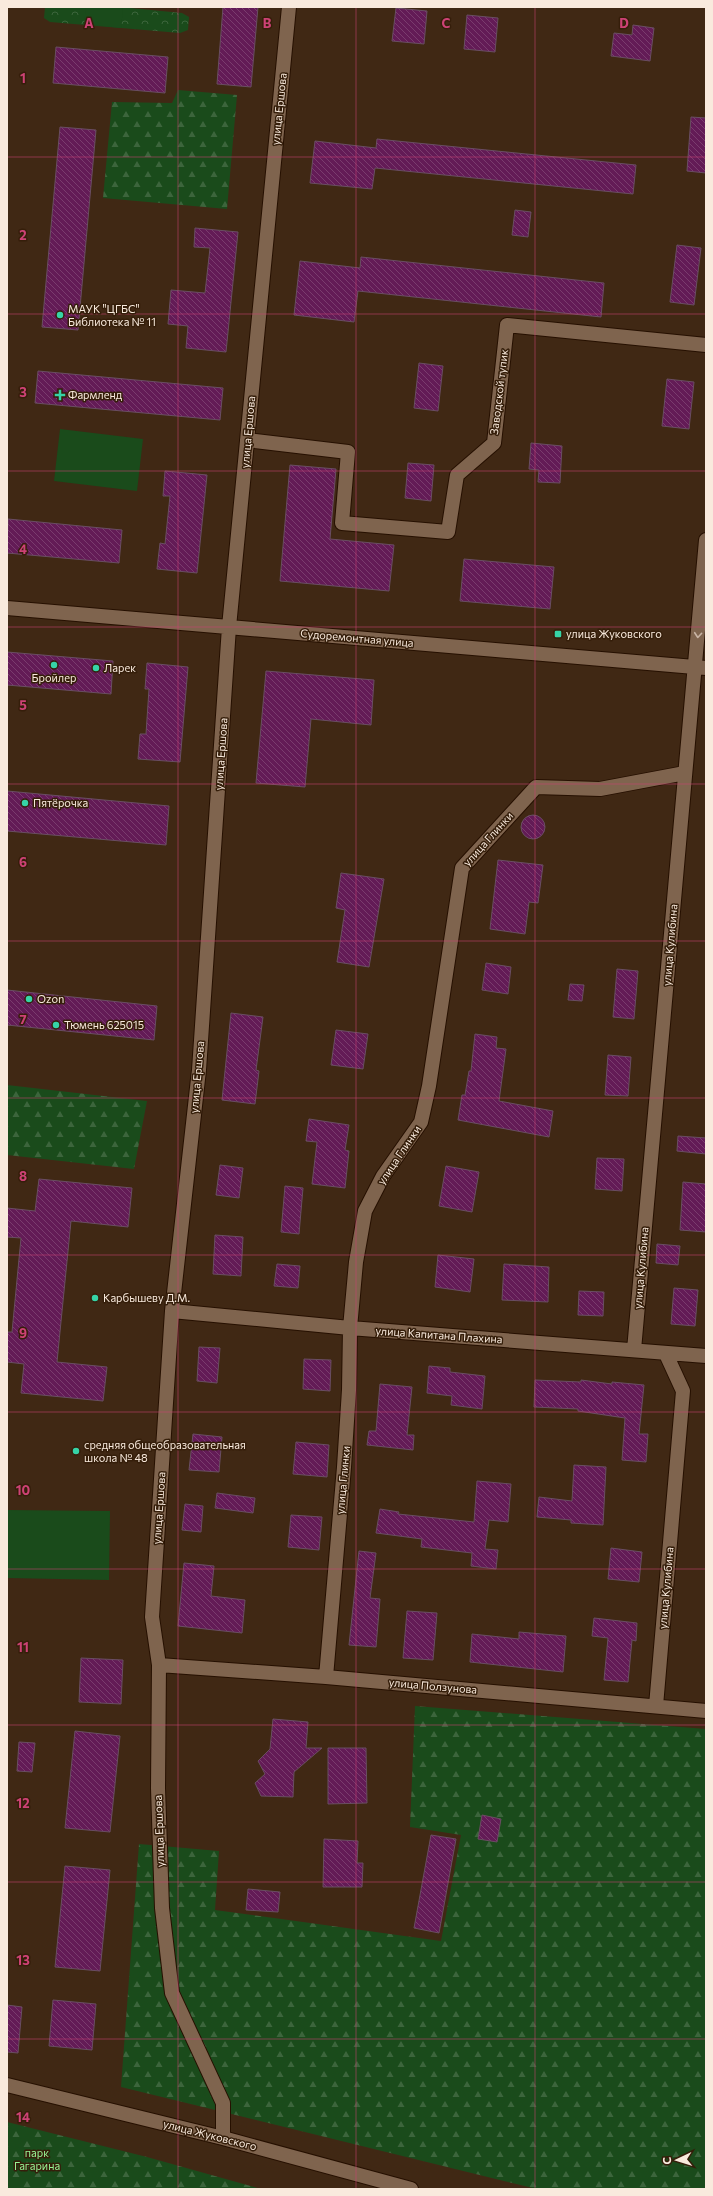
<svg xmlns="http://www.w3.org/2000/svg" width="713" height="2196" font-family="Commissioner,sans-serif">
	<defs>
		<pattern id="forest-firs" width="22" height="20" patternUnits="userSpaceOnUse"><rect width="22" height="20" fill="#1a4b1b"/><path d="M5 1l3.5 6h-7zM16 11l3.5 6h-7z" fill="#3c653c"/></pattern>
		<pattern id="park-crowns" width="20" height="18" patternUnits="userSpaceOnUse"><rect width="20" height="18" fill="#1a4b1b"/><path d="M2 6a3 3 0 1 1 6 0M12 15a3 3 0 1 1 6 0" fill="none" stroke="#3c653c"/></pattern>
		<pattern id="building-back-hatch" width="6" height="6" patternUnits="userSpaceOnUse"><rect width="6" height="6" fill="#631b56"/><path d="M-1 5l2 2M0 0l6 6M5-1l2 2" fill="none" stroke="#7a3c6e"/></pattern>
	</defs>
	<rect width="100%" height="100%" fill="#402814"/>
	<path fill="url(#forest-firs)" d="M 178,90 L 237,95 L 227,209 L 103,198 L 112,102 L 172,103 Z
		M 7,1085 L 147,1101 L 134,1169 L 7,1155 Z
		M 415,1706 L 706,1729 L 706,2189 L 537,2189 L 121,2087 L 139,1844 L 219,1851 L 215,1910 L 441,1941 L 461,1835 L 410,1827 Z
		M 7,2122 L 147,2157 L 261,2189 L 7,2189 Z"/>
	<path fill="url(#park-crowns)" d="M 45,7 L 120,7 L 182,13 L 189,17 L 188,30 L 180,33 L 50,22 L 44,18 Z"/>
	<path fill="#1a4b1b" d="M 86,7 L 123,8 L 121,28 L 84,24 Z
		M 60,429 L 143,439 L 137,491 L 54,481 Z
		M 7,1510 L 110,1511 L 109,1580 L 7,1578 Z"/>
	<path fill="url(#building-back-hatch)" stroke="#694e62" d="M 223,7 L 258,7 L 251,87 L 217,84 Z
		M 396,8 L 427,11 L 424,44 L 392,41 Z
		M 467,15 L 498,18 L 495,52 L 464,49 Z
		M 633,25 L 654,28 L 650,61 L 611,56 L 614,33 L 632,35 Z
		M 56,47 L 168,57 L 165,93 L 53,83 Z
		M 691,117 L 706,118 L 706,173 L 687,171 Z
		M 60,127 L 96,130 L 78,330 L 42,327 Z
		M 377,139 L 636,165 L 633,194 L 375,168 L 372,189 L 310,183 L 315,141 L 376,148 Z
		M 515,210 L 531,212 L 528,237 L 512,235 Z
		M 195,228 L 238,232 L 226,352 L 186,348 L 188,326 L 168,324 L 171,290 L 205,293 L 210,248 L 194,247 Z
		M 677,245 L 701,248 L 694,305 L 670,302 Z
		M 361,257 L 604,283 L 601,317 L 358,291 L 354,322 L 294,315 L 300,261 L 360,268 Z
		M 419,363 L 443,366 L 438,411 L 414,408 Z
		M 38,371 L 223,388 L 220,420 L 35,403 Z
		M 667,379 L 694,382 L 689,429 L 662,426 Z
		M 531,443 L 562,446 L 560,483 L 538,482 L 539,470 L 529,469 Z
		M 408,463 L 434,465 L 431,501 L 405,498 Z
		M 290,465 L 336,469 L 330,539 L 394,545 L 389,591 L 280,581 Z
		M 165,471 L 207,475 L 197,573 L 157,569 L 160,543 L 165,544 L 170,496 L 163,496 Z
		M 8,519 L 122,530 L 119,563 L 7,553 Z
		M 464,559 L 554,567 L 550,609 L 460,601 Z
		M 7,652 L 113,661 L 111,694 L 7,685 Z
		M 147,663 L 188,667 L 180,762 L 138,759 L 140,734 L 146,734 L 149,689 L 145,689 Z
		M 266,671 L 374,680 L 371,725 L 311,719 L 305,787 L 256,783 Z
		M 7,791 L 169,806 L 166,845 L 7,831 Z
		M521 827a12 12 0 1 1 24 0a12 12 0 1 1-24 0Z
		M 498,860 L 543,865 L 538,903 L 529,902 L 525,934 L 490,929 Z
		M 341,873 L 384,879 L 369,967 L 337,962 L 345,910 L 336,908 Z
		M 486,963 L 511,967 L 508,994 L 482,990 Z
		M 617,969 L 638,971 L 634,1019 L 613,1017 Z
		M 570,984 L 584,985 L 582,1001 L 568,1000 Z
		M 7,990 L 157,1006 L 154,1040 L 7,1025 Z
		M 231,1013 L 263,1017 L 256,1070 L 259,1071 L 255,1104 L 222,1100 Z
		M 336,1030 L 368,1034 L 363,1069 L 331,1065 Z
		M 475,1034 L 497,1037 L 496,1048 L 506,1049 L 499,1101 L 553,1111 L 549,1137 L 458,1120 L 462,1095 L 465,1095 L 469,1071 L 471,1071 Z
		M 608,1055 L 631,1057 L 628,1096 L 605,1095 Z
		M 309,1119 L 349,1125 L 345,1150 L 349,1151 L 345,1188 L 312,1184 L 317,1142 L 306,1141 Z
		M 678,1136 L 706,1138 L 706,1154 L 677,1151 Z
		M 597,1158 L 624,1159 L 622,1191 L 595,1189 Z
		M 220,1165 L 243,1168 L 239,1198 L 216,1195 Z
		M 446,1166 L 479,1172 L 472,1212 L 439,1206 Z
		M 39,1179 L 132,1188 L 128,1227 L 71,1221 L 57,1362 L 107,1367 L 103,1401 L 21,1393 L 24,1364 L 7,1362 L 7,1332 L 12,1332 L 21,1238 L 7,1237 L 7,1208 L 35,1211 Z
		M 683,1182 L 706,1184 L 706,1232 L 680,1230 Z
		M 285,1186 L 303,1188 L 299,1234 L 281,1232 Z
		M 215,1235 L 243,1237 L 241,1276 L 213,1274 Z
		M 657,1244 L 680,1246 L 678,1265 L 656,1263 Z
		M 438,1255 L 474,1259 L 470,1292 L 435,1287 Z
		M 277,1264 L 300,1266 L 298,1288 L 274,1286 Z
		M 504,1264 L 549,1267 L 548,1302 L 502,1300 Z
		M 674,1288 L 698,1290 L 695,1326 L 671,1324 Z
		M 579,1291 L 604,1292 L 603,1316 L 578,1315 Z
		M 199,1347 L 220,1348 L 217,1383 L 197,1381 Z
		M 304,1359 L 331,1360 L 330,1391 L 303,1389 Z
		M 429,1366 L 450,1368 L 450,1372 L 485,1376 L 482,1409 L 451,1405 L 452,1396 L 427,1393 Z
		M 535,1380 L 581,1382 L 581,1380 L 612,1384 L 612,1382 L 644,1385 L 639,1434 L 648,1434 L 646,1462 L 622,1460 L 625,1418 L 578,1411 L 578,1409 L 534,1407 Z
		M 380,1384 L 412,1387 L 407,1435 L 414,1435 L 413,1450 L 367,1445 L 369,1431 L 376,1431 Z
		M 193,1434 L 222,1437 L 219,1472 L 189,1470 Z
		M 296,1442 L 329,1445 L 327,1477 L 293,1474 Z
		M 574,1465 L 606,1467 L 603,1525 L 571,1523 L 571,1520 L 537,1517 L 539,1497 L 572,1501 Z
		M 477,1481 L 511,1484 L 508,1522 L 489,1520 L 485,1549 L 498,1550 L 496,1569 L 471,1566 L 472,1553 L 421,1547 L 422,1539 L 376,1533 L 380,1509 L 399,1512 L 398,1514 L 474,1522 Z
		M 217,1493 L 255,1498 L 253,1513 L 215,1508 Z
		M 185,1504 L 203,1506 L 201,1532 L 182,1530 Z
		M 291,1515 L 322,1517 L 319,1550 L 288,1547 Z
		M 611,1548 L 642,1552 L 639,1582 L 608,1579 Z
		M 359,1551 L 376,1553 L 370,1598 L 380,1599 L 376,1647 L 349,1645 Z
		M 184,1563 L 214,1566 L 211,1596 L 245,1600 L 242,1633 L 178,1626 Z
		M 407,1611 L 437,1613 L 433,1660 L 403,1658 Z
		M 594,1618 L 637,1623 L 636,1641 L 632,1640 L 628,1682 L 604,1680 L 608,1638 L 592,1636 Z
		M 519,1632 L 566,1636 L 563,1672 L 470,1662 L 472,1634 L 519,1639 Z
		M 81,1658 L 123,1660 L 121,1704 L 79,1702 Z
		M 273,1719 L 308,1722 L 306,1748 L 322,1748 L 294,1772 L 293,1797 L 261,1796 L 255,1783 L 265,1774 L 258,1761 L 270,1749 Z
		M 75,1731 L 120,1736 L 110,1832 L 65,1828 Z
		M 19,1742 L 35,1743 L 32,1772 L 17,1771 Z
		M 328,1748 L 366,1748 L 367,1803 L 328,1804 Z
		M 482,1815 L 501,1819 L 497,1842 L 478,1839 Z
		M 431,1835 L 456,1839 L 439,1933 L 414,1928 Z
		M 324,1839 L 358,1841 L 357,1863 L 363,1863 L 362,1887 L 323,1887 Z
		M 65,1866 L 110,1870 L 100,1971 L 55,1967 Z
		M 248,1889 L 280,1892 L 278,1912 L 246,1910 Z
		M 53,2000 L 96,2004 L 92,2050 L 49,2046 Z
		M 7,2005 L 22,2007 L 18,2053 L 7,2052 Z"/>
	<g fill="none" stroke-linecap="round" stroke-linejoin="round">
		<defs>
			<path id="minor" d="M 247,440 L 348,452 L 342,523 L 448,532 L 457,475 L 494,443 L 507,325 L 706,345
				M 7,608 L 706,668
				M 172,1311 L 350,1328 L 706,1356
				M 634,1350 L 706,540
				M 159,1665 L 326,1677 L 706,1711
				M 326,1677 L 344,1467 L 349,1390 L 350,1328 L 356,1262 L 365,1211 L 383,1176 L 421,1122 L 429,1086 L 462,868 L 536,787 L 600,789 L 685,773
				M 656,1706 L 683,1391 L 666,1354
				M 7,2085 L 223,2138 L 411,2189
				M 223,2138 L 223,2103 L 172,1993 L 162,1908 L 158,1788 L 159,1665 L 152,1617 L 172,1311 L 199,1070 L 229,627 L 289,7"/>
		</defs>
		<use href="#minor" stroke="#261000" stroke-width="16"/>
		<use href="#minor" stroke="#7f644e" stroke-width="14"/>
	</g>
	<defs><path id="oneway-chevron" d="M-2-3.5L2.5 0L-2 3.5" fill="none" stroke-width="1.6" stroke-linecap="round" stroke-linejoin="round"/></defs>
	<use stroke="#c8b4a4" href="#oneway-chevron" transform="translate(698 635) rotate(95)"/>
	<path fill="none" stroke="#cd4275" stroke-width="1" stroke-opacity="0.55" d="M 178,7 L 178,2189M 356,7 L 356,2189M 535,7 L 535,2189M 7,157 L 706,157M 7,314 L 706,314M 7,471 L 706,471M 7,627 L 706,627M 7,784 L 706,784M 7,941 L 706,941M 7,1098 L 706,1098M 7,1255 L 706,1255M 7,1412 L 706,1412M 7,1569 L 706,1569M 7,1725 L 706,1725M 7,1882 L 706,1882M 7,2039 L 706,2039"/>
	<g fill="#36d4a7" stroke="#351e0a" stroke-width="1.5">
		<circle cx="60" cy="315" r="4"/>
		<path d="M58 389h4v4h4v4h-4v4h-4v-4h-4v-4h4z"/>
		<rect x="554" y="630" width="8" height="8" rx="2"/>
		<circle cx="54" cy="665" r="4"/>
		<circle cx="96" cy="668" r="4"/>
		<circle cx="25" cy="803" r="4"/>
		<circle cx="29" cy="999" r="4"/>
		<circle cx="56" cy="1025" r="4"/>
		<circle cx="95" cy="1298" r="4"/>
		<circle cx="76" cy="1451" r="4"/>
	</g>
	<g text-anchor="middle" stroke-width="3" stroke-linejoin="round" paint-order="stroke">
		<g font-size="11" fill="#f9eadd" stroke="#351e0a">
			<text transform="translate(279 109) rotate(-84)" y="4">улица Ершова</text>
			<text transform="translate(499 392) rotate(-83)" y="4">Заводской тупик</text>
			<text transform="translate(248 432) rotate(-85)" y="4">улица Ершова</text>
			<text transform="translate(357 638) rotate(5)" y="4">Судоремонтная улица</text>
			<text transform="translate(221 754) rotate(-86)" y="4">улица Ершова</text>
			<text transform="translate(488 839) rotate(-48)" y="4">улица Глинки</text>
			<text transform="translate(670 945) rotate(-85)" y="4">улица Кулибина</text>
			<text transform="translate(197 1077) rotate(-85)" y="4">улица Ершова</text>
			<text transform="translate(399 1155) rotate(-56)" y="4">улица Глинки</text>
			<text transform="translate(641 1268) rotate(-85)" y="4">улица Кулибина</text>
			<text transform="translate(439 1335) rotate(4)" y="4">улица Капитана Плахина</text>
			<text transform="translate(343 1480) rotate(-85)" y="4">улица Глинки</text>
			<text transform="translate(159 1508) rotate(-86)" y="4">улица Ершова</text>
			<text transform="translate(666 1588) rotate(-85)" y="4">улица Кулибина</text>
			<text transform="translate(433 1686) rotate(5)" y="4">улица Ползунова</text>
			<text transform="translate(159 1831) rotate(-92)" y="4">улица Ершова</text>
			<text transform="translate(210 2135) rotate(14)" y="4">улица Жуковского</text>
		</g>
		<g font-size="11" fill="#f9eadd" stroke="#351e0a" text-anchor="start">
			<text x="68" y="313">МАУК "ЦГБС"<tspan x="68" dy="13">Библиотека № 11</tspan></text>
			<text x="68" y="399">Фармленд</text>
			<text x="566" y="638">улица Жуковского</text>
			<text x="104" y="672">Ларек</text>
			<text x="54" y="682" text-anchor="middle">Бройлер</text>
			<text x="33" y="807">Пятёрочка</text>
			<text x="37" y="1003">Ozon</text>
			<text x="64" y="1029">Тюмень 625015</text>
			<text x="103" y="1302">Карбышеву Д.М.</text>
			<text x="84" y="1449">средняя общеобразовательная<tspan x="84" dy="13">школа № 48</tspan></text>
		</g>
		<g font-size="11" fill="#97f495" stroke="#351e0a">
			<text x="37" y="2157">парк<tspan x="37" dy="13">Гагарина</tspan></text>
		</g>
	</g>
	<g font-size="13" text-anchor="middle" font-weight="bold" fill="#cd4275" stroke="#351e0a" stroke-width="3" stroke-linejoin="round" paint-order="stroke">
		<text x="89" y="28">A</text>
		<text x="267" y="28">B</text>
		<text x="446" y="28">C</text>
		<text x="624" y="28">D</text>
		<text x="23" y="83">1</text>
		<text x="23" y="240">2</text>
		<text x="23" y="397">3</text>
		<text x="23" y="554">4</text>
		<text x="23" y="710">5</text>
		<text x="23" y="867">6</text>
		<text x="23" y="1024">7</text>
		<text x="23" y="1181">8</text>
		<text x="23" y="1338">9</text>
		<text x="23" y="1495">10</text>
		<text x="23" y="1652">11</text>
		<text x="23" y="1808">12</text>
		<text x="23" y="1965">13</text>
		<text x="23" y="2122">14</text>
	</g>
	<rect width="713" height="2196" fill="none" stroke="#f9eadd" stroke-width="16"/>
	<g transform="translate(677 2160) rotate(266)" stroke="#351e0a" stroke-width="3" paint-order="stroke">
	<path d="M0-3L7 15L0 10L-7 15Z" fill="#f9eadd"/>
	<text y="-6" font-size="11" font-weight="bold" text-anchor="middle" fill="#f9eadd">С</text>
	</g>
</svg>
